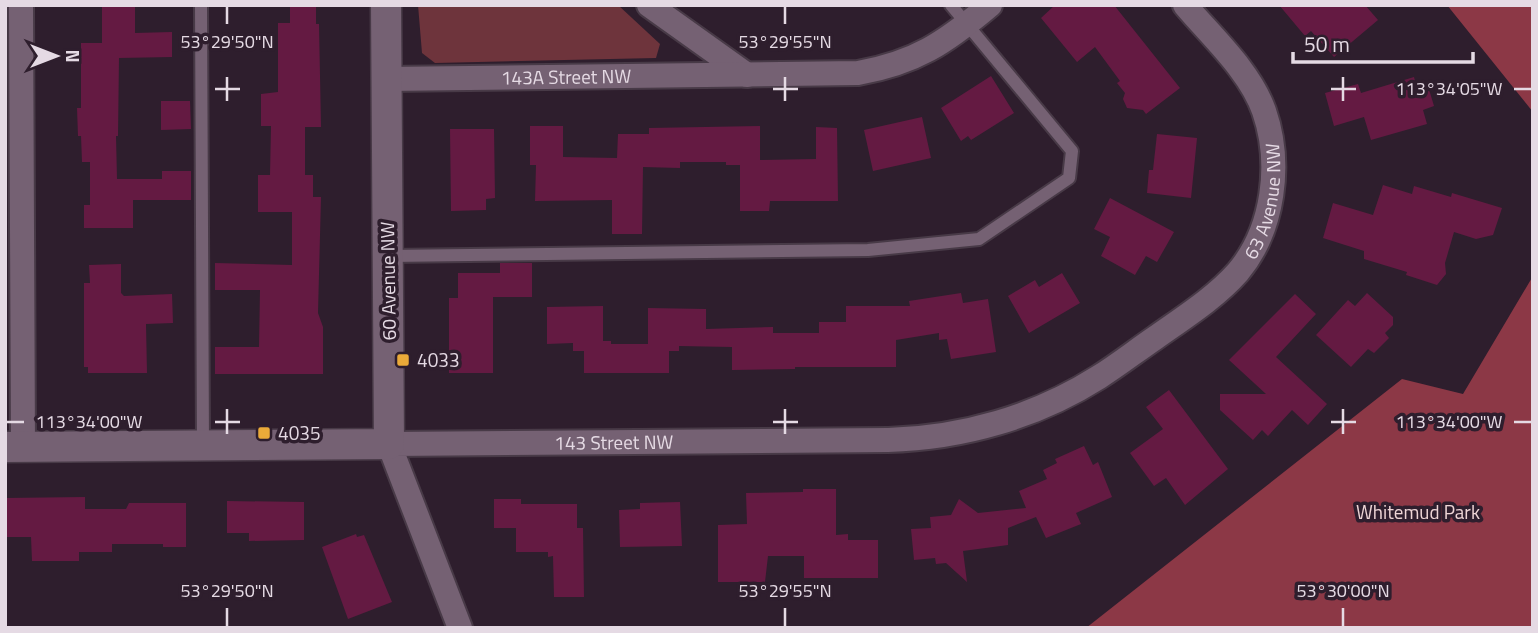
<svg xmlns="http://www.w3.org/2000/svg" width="1538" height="633" font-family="'Titillium Web',sans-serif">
	<rect width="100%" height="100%" fill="#2e1e2d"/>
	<path fill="#6e343c" d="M 418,5 L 618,5 L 660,44 L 656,58 L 435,63 L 422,53 Z"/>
	<path fill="#8c3846" d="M 1447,5 L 1533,5 L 1533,112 Z
		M 1533,276 L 1533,628 L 1086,628 L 1402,379 L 1463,394 Z"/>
	<path fill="#641a42" d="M 102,5 L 135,5 L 135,33 L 172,32 L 172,57 L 119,58 L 118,136 L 116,136 L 117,179 L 162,179 L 162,171 L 191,171 L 191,200 L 133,200 L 133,228 L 84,228 L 84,205 L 90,205 L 90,162 L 82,162 L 81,136 L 78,136 L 77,108 L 81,108 L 81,43 L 102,43 Z
		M 290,5 L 316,5 L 316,24 L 319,24 L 321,127 L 305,127 L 305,175 L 313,175 L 313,197 L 321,197 L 318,313 L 323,327 L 323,374 L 215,374 L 215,347 L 259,347 L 260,290 L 215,290 L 215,263 L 292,265 L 292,212 L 258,212 L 258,175 L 270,175 L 271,126 L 261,126 L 261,94 L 278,92 L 278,23 L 290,23 Z
		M 1055,5 L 1114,5 L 1180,88 L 1146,114 L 1143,110 L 1127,108 L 1123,99 L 1125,93 L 1117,83 L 1120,81 L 1095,47 L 1077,62 L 1041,18 Z
		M 1279,5 L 1365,5 L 1378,20 L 1334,57 L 1311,31 L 1305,36 Z
		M 991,76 L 1014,113 L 971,140 L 968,136 L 961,141 L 941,108 Z
		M 1414,77 L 1417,89 L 1428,86 L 1434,106 L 1423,110 L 1427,124 L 1371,140 L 1364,117 L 1334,126 L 1325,93 L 1358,84 L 1361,93 Z
		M 161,101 L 190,101 L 191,129 L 161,130 Z
		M 922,117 L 931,158 L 873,171 L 864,130 Z
		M 530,126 L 563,126 L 563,157 L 617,158 L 618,134 L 649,134 L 649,128 L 760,126 L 760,160 L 816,159 L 816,127 L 837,128 L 838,201 L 770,201 L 769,211 L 740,211 L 740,165 L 726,165 L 726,162 L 680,162 L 680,168 L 643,167 L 642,234 L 612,234 L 612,200 L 535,201 L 536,165 L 530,165 Z
		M 450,129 L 494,129 L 495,198 L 486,199 L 486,210 L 451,211 Z
		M 1157,134 L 1197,138 L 1191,198 L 1147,193 L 1149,170 L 1153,170 Z
		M 1383,185 L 1412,194 L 1414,186 L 1451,197 L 1452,193 L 1502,208 L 1493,235 L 1476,239 L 1454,232 L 1445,263 L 1446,274 L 1437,285 L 1406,275 L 1407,272 L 1364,259 L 1364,251 L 1323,238 L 1333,203 L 1373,215 Z
		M 1110,198 L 1174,232 L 1157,262 L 1146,256 L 1135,275 L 1101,256 L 1110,237 L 1094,229 Z
		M 500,263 L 532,263 L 532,297 L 493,297 L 493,373 L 449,373 L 449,298 L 458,298 L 458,273 L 500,273 Z
		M 121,264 L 121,293 L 124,296 L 172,294 L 173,323 L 146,324 L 147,373 L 88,373 L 88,367 L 84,367 L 84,283 L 90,283 L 89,265 Z
		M 1062,273 L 1080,303 L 1029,333 L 1008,296 L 1035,280 L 1039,287 Z
		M 961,293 L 963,303 L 988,299 L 996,352 L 951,359 L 947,339 L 939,340 L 939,333 L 896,340 L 896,367 L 795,367 L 795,369 L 732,370 L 732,347 L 679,346 L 679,351 L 669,351 L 669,373 L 584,373 L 584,351 L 573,351 L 573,343 L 547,344 L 547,307 L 603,306 L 603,341 L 611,341 L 611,344 L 648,344 L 648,308 L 706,309 L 706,329 L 773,327 L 773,333 L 819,333 L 819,322 L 846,322 L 846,306 L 910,306 L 909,301 Z
		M 1367,293 L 1393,317 L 1393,325 L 1385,333 L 1389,338 L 1374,353 L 1368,349 L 1351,367 L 1316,335 L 1348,300 L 1355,306 Z
		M 1295,294 L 1316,314 L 1276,357 L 1327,404 L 1308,425 L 1292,410 L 1268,436 L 1262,430 L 1253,440 L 1220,410 L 1220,394 L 1266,394 L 1229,360 Z
		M 1169,390 L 1228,469 L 1185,505 L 1166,478 L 1154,486 L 1130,453 L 1163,429 L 1146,407 Z
		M 1084,446 L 1093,465 L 1098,462 L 1112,497 L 1076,513 L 1081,524 L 1046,538 L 1036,517 L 1008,528 L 1008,545 L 963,551 L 967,582 L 946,563 L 936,564 L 935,558 L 914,560 L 911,529 L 931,528 L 930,517 L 951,515 L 959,499 L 978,513 L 1026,508 L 1019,491 L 1047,479 L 1043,470 L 1057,463 L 1055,459 Z
		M 803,489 L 836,489 L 836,535 L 848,534 L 848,540 L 878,540 L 878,578 L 804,578 L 804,556 L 768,556 L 765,582 L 718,582 L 718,525 L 747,524 L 746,493 L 803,492 Z
		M 85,497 L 85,509 L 126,509 L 129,503 L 186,503 L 186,547 L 163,547 L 163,544 L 112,544 L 112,552 L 79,552 L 79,561 L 32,561 L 31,537 L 5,537 L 5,498 Z
		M 494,499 L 521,499 L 521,504 L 577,504 L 577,528 L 583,528 L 584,597 L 554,597 L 553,556 L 548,557 L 548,552 L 516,552 L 516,528 L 494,528 Z
		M 227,501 L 304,502 L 304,540 L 249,541 L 249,533 L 227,533 Z
		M 680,502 L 682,546 L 620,547 L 619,510 L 640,509 L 640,503 Z
		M 356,534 L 357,537 L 364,535 L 392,602 L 348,619 L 322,547 Z"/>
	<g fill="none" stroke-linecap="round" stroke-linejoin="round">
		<defs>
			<path id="service" d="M 201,5 L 203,445
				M 388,256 L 868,250 L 979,239 L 1069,178 L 1072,151 L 951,5"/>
			<g id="minor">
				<path d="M 21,5 L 23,447"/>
				<path d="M 649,5 L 747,75"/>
				<path id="s1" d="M 386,79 L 858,73 C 915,63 945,43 990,5"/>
				<path id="s2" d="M 460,628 L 389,444 L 888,440 C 962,438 1036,417 1099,377 C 1118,365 1136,351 1155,338 C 1183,318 1215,298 1238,272 C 1274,229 1282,163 1264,111 C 1250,71 1212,37 1185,5"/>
			</g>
			<path id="tertiary" d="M 5,447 L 389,444 L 386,5"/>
		</defs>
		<use href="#service" stroke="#483a47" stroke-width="16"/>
		<use href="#minor" stroke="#483a47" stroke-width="28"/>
		<use href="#tertiary" stroke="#483a47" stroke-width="33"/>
		<use href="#service" stroke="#756173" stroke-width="12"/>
		<use href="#minor" stroke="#756173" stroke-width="24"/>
		<use href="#tertiary" stroke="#756173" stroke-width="30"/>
	</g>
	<path fill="none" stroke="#e5dae4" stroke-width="2.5" d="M 227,7 L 227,24M 785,7 L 785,24M 227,77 L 227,101M 785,77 L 785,101M 1343,77 L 1343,101M 215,89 L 240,89M 773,89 L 798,89M 1331,89 L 1356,89M 1514,89 L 1531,89M 227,409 L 227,434M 785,409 L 785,434M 1343,409 L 1343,434M 7,422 L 24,422M 215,422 L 240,422M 773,422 L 798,422M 1331,422 L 1356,422M 1514,422 L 1531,422M 227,608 L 227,626M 785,608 L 785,626M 1343,608 L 1343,626"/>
	<g fill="#eaaa39" stroke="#2e1e2d" stroke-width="2.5">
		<rect x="396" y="353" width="14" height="14" rx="3.5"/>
		<rect x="257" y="426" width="14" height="14" rx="3.5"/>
	</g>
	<g text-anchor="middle" stroke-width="7" stroke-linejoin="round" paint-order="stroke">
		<g font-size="19" fill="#e5dae4" stroke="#2e1e2d">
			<text dy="7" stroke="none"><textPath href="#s1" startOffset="180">143A Street NW</textPath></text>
			<text dy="7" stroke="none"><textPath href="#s2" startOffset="1171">63 Avenue NW</textPath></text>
			<text transform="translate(388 281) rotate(-91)" y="7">60 Avenue NW</text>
			<text dy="7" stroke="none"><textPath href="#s2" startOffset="422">143 Street NW</textPath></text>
		</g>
		<g font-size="19" fill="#e5dae4" stroke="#2e1e2d" text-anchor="start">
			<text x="417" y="367">4033</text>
			<text x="278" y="440">4035</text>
		</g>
		<g font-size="19" fill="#eed5d6" stroke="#2e1e2d">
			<text x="1418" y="519">Whitemud Park</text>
		</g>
	</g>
	<g font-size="18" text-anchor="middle" fill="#e5dae4" stroke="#2e1e2d" stroke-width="7" stroke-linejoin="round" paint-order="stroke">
		<text x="227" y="48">53°29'50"N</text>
		<text x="785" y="48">53°29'55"N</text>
		<text x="1449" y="95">113°34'05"W</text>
		<text x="1449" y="428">113°34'00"W</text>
		<text x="89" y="428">113°34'00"W</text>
		<text x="227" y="597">53°29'50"N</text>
		<text x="785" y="597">53°29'55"N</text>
		<text x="1343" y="597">53°30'00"N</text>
	</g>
	<rect width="1538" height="633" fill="none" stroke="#e5dae4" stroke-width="14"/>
	<g transform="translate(56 56) rotate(90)" stroke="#2e1e2d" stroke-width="5" paint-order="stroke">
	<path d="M0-5L12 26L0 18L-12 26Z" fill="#e5dae4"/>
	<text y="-10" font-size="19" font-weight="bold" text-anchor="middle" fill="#e5dae4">N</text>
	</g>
	<path d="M1293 52v10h180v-10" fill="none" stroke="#e5dae4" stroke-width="3.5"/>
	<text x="1304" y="52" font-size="21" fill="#e5dae4" stroke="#2e1e2d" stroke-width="5" paint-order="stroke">50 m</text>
</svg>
